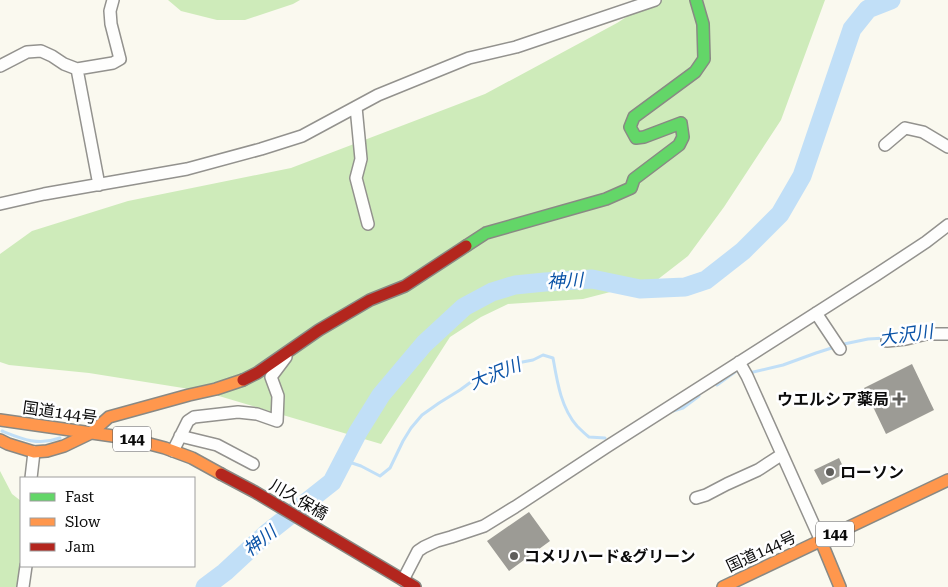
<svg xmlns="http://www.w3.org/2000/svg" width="948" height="587" font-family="'Roboto Serif','Noto Sans JP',serif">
	<rect width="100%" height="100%" fill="#faf9ef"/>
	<path fill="#ceebba" d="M 168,0 L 300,0 L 293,4 L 245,20 L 217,20 L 181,11 Z
		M 653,0 L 825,0 L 781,120 L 724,207 L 688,256 L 657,280 L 583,299 L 508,304 L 481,317 L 450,337 L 381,444 L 202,391 L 89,373 L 9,365 L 0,362 L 0,254 L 32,231 L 128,201 L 291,168 L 485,94 L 617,23 Z
		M 0,471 L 12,494 L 21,501 L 21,566 L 19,587 L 0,587 Z"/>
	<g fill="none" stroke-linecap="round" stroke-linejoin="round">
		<path stroke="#c1dff7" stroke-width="3" d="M 749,373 L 783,365 L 816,353 L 844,344 L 868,339 L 886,338
			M 717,385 L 735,372
			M 673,411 L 683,408 L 699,396
			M 2,431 C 22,439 38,446 60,438
			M 343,460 L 361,466 L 380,476 L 390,468 L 403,441 L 411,428 L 422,415 L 439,403 L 460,390 L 475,379 L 512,364 L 533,360 L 543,355 L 553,358 C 557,381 561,408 577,426 C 581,430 585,434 589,437 L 605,438"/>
		<path stroke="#c1dff7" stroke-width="19" d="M 205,587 L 225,572 L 266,534 L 332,482 L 358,432 L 381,395 L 424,344 L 464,307 L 492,292 L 515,285 L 545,282 L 592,279 L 640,289 L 685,287 L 706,280 L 743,251 L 780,214 L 802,176 L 852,29 L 868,9 L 891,0"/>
	</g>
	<path fill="#9c9b95" d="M 912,364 L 934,410 L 886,434 L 864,388 Z
		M 839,458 L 846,473 L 822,485 L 814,470 Z
		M 529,512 L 550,541 L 509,571 L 487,541 Z"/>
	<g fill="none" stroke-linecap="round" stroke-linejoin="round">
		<defs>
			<path id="street" d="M 0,66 L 27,52 L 41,51 L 52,56 L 64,64 L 77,69 L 113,63 L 120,59 L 111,24 L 110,11 L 113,0
				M 77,69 L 99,185
				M 356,107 L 361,159 L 356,178 L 368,224
				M 885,145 L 905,128 L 923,132 L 948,147
				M 0,204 L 44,194 L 187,169 L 261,149 L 302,136 L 378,95 L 469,58 L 516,47 L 655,0
				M 816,313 L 840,349
				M 887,341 L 906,339 L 926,334 L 948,334
				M 739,362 L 747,376 L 821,541
				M 180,436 L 217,445 L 253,464
				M 173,451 L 188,421 L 194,417 L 238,412 L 257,414 L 277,421 L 278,396 L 271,377 L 286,357
				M 31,478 L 34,452
				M 696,498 L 706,495 L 727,484 L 758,470 L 781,455
				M 403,580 L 418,551 L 424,547 L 437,541 L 451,537 L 484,526 L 515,507 L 608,446 L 876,275 L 926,242 L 948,225
				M 23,587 L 26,566"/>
			<path id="fast" d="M 466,246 L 486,233 L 606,199 L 631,188 L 634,179 L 679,145 L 683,137 L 681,123 L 644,137 L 636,138 L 630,127 L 634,117 L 695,72 L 704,59 L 703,24 L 696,0"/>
			<path id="slow" d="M 0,420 L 127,438 L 165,448 L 192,458 L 221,474
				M 0,440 L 8,444 L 34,452 L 47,451 L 64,446 L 91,433 L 109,417 L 189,395 L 216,389 L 243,380
				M 821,541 L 840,587
				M 723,587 L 948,480"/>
			<path id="jam" d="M 243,380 L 257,373 L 319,330 L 370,300 L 405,286 L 466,246
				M 221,474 L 255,492 L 415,587"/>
		</defs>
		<use href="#street" stroke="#93928e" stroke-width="14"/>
		<use href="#fast" stroke="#898984" stroke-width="14"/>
		<use href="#slow" stroke="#898984" stroke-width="14"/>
		<use href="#jam" stroke="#898984" stroke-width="14"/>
		<use href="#street" stroke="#fefefd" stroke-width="11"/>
		<use href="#fast" stroke="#63d668" stroke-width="11"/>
		<use href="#slow" stroke="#ff974d" stroke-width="11"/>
		<use href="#jam" stroke="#b3261e" stroke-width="11"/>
	</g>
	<g fill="#5f5e5b" stroke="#fff" stroke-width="2">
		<path d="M896.5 391.5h5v5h5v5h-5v5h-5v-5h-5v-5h5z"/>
		<circle cx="830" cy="472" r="5"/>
		<circle cx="514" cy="556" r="5"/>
	</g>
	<g text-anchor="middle" stroke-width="5" stroke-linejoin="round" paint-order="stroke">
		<g fill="#fff" stroke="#545454" stroke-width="1">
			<rect x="113" y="426.5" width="38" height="25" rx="4"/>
			<rect x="816" y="521.5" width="38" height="25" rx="4"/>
		</g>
		<g font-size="15" font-weight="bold" fill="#0b0b0b">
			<text x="132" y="444">144</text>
			<text x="835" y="539">144</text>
		</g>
		<g font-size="16" font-weight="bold" fill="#0b0b0b" stroke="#fff" text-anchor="start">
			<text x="889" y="405" text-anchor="end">ウエルシア薬局</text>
			<text x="840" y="478">ローソン</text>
			<text x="524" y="562">コメリハード&amp;グリーン</text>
		</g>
		<g font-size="16" fill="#0b0b0b" stroke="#fff">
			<text transform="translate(60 412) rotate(8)" y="6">国道144号</text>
			<text transform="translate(299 499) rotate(30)" y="6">川久保橋</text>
			<text transform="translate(761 551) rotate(-25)" y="6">国道144号</text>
		</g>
		<g font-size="18" font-style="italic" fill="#0b53a7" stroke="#fff">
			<text transform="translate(565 281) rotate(-3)" y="6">神川</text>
			<text transform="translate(906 335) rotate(-8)" y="6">大沢川</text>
			<text transform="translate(495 374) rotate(-22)" y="6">大沢川</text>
			<text transform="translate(260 541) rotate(-39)" y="6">神川</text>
		</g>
	</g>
	<rect x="20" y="477" width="175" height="90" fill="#ffffff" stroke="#9d9d9d"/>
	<rect x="30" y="493" width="25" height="8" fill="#63d668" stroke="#9d9d9d"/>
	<text x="65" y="502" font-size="15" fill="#0b0b0b">Fast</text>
	<rect x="30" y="518" width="25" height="8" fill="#ff974d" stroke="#9d9d9d"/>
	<text x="65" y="527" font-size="15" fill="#0b0b0b">Slow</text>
	<rect x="30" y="543" width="25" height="8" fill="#b3261e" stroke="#9d9d9d"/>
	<text x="65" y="552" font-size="15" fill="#0b0b0b">Jam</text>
</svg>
